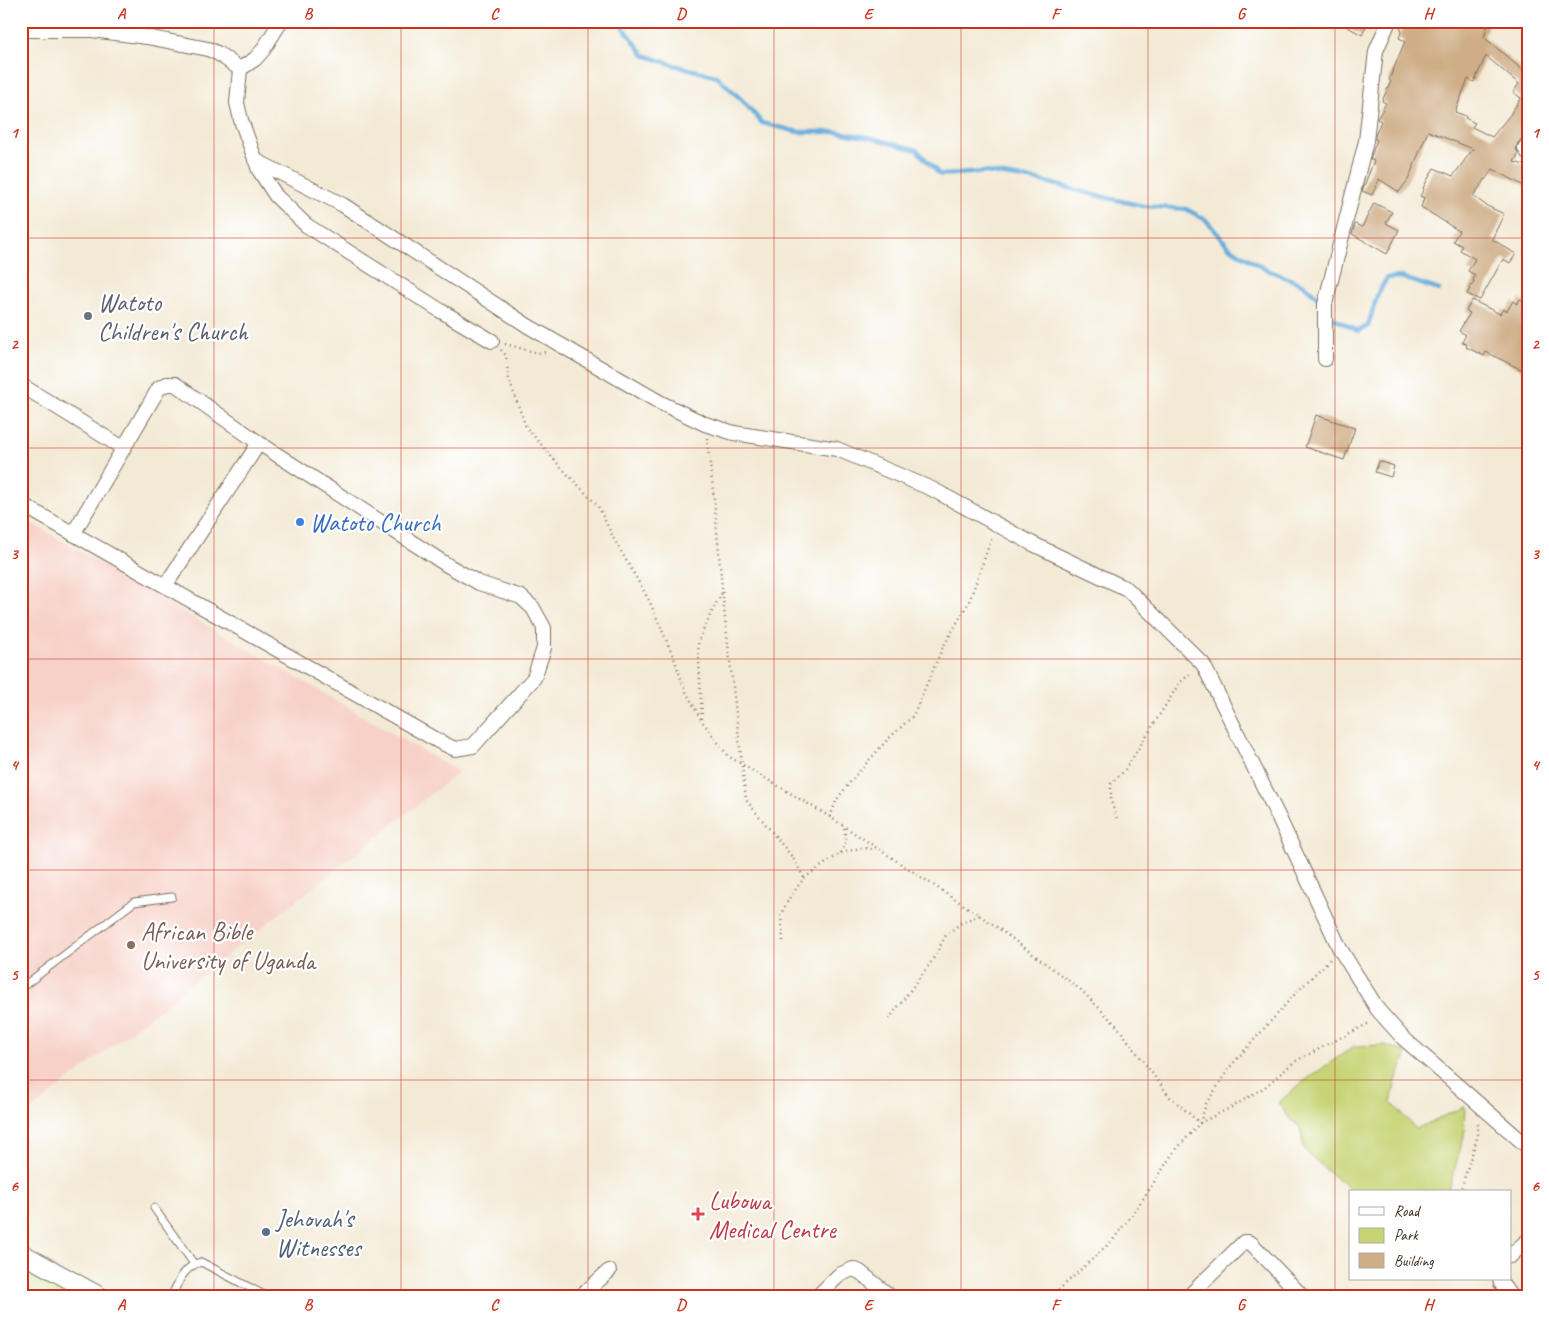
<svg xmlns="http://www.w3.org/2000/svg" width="1549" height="1318" font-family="Caveat,sans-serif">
	<rect width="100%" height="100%" fill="#fff"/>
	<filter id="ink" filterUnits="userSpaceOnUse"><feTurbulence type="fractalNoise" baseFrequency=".02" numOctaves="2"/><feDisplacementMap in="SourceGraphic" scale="10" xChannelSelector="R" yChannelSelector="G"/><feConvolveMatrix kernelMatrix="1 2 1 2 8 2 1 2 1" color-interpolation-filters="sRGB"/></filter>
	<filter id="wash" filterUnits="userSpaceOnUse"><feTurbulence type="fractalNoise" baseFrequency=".0096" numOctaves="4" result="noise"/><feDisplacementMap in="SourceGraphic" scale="20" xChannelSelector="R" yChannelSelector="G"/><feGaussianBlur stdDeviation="1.12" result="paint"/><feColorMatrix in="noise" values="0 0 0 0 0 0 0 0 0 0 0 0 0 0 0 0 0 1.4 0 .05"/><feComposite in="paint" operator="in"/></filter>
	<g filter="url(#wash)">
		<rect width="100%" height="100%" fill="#f3ead5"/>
		<path fill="#f7d1c8" d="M 21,517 L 459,772 L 21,1118 Z"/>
		<path fill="#c6d475" stroke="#807f4a" d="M 1385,1045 L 1407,1053 L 1396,1081 L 1391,1102 L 1416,1129 L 1465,1106 L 1464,1136 L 1448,1192 L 1351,1192 L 1346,1185 L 1332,1175 L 1304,1150 L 1300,1127 L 1290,1119 L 1278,1103 L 1303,1082 L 1354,1046 Z
			M 21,1262 L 85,1297 L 21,1297 Z"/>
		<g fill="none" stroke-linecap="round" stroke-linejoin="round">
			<path stroke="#67addd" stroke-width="4.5" d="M 585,21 L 621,24 L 644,55 L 674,65 L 716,76 L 742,100 L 762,123 L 798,132 L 837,132 L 872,138 L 917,150 L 940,175 L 985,172 L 1042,181 L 1095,195 L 1143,206 L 1186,209 L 1206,220 L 1229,247 L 1263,268 L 1304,285 L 1323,302
				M 1329,313 L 1331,317 L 1358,331 L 1368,326 L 1378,293 L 1387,278 L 1401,277 L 1439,290"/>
		</g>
		<g id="blocks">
			<path fill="#cfae87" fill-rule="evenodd" d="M 1337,21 L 1369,21 L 1362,35 Z
				M 1404,21 L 1481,21 L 1488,24 L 1484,37 L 1527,74 L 1528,73 L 1528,135 L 1524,136 L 1518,143 L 1516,148 L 1518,154 L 1514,162 L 1528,166 L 1528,188 L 1493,169 L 1473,196 L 1487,206 L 1504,214 L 1492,239 L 1516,254 L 1510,263 L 1503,259 L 1480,300 L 1467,294 L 1474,281 L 1473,280 L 1475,275 L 1468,271 L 1475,259 L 1460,250 L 1462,246 L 1453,241 L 1459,231 L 1421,207 L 1424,198 L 1420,196 L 1424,189 L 1423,188 L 1434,168 L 1453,176 L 1473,149 L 1428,131 L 1408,180 L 1399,192 L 1379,179 L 1372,195 L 1362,191 L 1374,161 L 1370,159 L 1377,140 L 1375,139 L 1375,136 L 1381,121 L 1377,119 L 1386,103 L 1382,101 L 1391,81 L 1389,80 L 1405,41 L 1399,38 L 1402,30 L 1400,29 ZM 1486,56 L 1519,84 L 1513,92 L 1521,98 L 1509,116 L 1492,137 L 1472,127 L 1475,123 L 1465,118 L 1466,116 L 1455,112 L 1468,79 L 1474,82 Z
				M 1374,203 L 1392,212 L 1386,223 L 1399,230 L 1387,254 L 1352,234 L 1355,224 L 1362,227 Z
				M 1520,299 L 1528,303 L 1528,373 L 1486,352 L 1484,356 L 1466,347 L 1467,345 L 1462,342 L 1466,335 L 1459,331 L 1470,313 L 1466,311 L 1472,300 L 1500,314 L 1503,309 L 1507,311 L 1513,301 L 1517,304 Z
				M 1316,415 L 1355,428 L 1344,460 L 1305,447 Z
				M 1379,461 L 1394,466 L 1391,477 L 1375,472 Z"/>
		</g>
	</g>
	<g filter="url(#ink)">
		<use href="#blocks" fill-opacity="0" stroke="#7b6d5e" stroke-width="1"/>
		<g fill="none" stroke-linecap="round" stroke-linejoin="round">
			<defs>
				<path id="service" d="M 21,988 L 134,902 L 172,897
					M 154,1208 L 194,1264
					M 171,1297 C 178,1283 184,1266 201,1262 L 268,1297"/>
				<path id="minor" d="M 21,30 L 92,30 L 147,37 L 208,49 L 219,54 L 240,69 L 255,59 L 263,50 L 281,21
					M 240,69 L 237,103 L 241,120 L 259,170 L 276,196 L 306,225 L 441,311 L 492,341
					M 1528,144 L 1525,148 L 1528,153
					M 255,160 L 343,205 L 528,326 L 661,403 L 705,424 L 734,433 L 837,449 L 932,489 L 1031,543 L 1127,589 L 1203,664 L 1279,818 L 1340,949 L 1378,1010 L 1403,1038 L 1528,1147
					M 1325,359 L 1325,304 L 1366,141 L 1376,51 L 1389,21
					M 21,385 L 123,448
					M 21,504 C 160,583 299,662 438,741 L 455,749 L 473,746 L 534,678 L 544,648 L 544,628 L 533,608 L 521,597 L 479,583 L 447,565 L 259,443 L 175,384 L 167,384 L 159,388 L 73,534
					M 165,586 L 259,443
					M 1510,1256 L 1528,1240
					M 1500,1279 L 1501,1283 L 1511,1297
					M 580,1297 L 609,1271
					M 817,1297 L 839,1275 L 853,1269 L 860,1272 L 891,1297
					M 1188,1297 L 1244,1242 L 1248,1242 L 1252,1244 L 1303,1297"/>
				<path id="tertiary" d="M 21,1253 L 101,1297"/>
			</defs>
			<use href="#service" stroke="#7b6d5e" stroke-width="9"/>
			<use href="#minor" stroke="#7b6d5e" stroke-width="16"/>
			<use href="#tertiary" stroke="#7b6d5e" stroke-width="20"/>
			<path stroke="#7b6d5e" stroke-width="2.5" stroke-dasharray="1 4" stroke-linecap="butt" d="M 505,344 L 538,353 L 546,352
				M 501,350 L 506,355 L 509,380 L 526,427 L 557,463 L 598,506 L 614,539 L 649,600 L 674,658 L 685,690 L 702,721 L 728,756 L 830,817 L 994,925 L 1081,990 L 1117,1026 L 1169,1096 L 1200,1123 L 1206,1104 L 1230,1067 L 1294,995 L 1330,959
				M 707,438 L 714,499 L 724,609 L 746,800 L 793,858 L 804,878
				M 702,719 L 698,642 L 713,609 L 722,593
				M 830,817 L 837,799 L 855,776 L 888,739 L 913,716 L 942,649 L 969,602 L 992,537
				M 1117,818 L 1111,801 L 1111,784 L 1125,770 L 1180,682 L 1192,673
				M 841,853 L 846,841 L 844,827
				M 783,941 L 781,914 L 790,897 L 804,878 L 841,853 L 860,848 L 876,849
				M 889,1019 L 932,961 L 946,935 L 961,923 L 979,915
				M 1460,1192 L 1478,1135 L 1478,1121
				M 1051,1297 L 1113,1240 L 1141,1202 L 1173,1153 L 1200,1123 L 1234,1106 L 1265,1087 L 1294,1062 L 1371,1022"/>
			<use href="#service" stroke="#fff" stroke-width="7"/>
			<use href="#minor" stroke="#fff" stroke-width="14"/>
			<use href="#tertiary" stroke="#fff" stroke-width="18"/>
		</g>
	</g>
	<path fill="none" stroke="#c8321e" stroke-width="1" stroke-opacity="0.55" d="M 214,21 L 214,1297M 401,21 L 401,1297M 588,21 L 588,1297M 774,21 L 774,1297M 961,21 L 961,1297M 1148,21 L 1148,1297M 1335,21 L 1335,1297M 21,238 L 1528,238M 21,448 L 1528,448M 21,659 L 1528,659M 21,870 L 1528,870M 21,1080 L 1528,1080"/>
	<circle fill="#6b7280" stroke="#fff" stroke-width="2" cx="88" cy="316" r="5"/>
	<circle fill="#3f7fe0" stroke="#fff" stroke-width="2" cx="300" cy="522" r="5"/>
	<circle fill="#8d6e63" stroke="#fff" stroke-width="2" cx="131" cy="945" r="5"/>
	<path fill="#e0444e" stroke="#fff" stroke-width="2" d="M695.5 1206.5h5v5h5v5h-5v5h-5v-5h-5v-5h5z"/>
	<circle fill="#5c6f8a" stroke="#fff" stroke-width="2" cx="266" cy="1232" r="5"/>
	<g text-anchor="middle" stroke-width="4.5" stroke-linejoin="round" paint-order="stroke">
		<g font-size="25" fill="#5b616d" stroke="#fff" text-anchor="start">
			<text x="98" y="311">Watoto<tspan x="98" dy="29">Children's Church</tspan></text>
		</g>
		<g font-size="25" fill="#366cbe" stroke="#fff" text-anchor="start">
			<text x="310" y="531">Watoto Church</text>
		</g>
		<g font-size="25" fill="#785e54" stroke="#fff" text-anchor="start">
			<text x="141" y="940">African Bible<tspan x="141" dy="29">University of Uganda</tspan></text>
		</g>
		<g font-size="25" fill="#be3a42" stroke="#fff" text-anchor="start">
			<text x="709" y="1209">Lubowa<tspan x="709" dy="29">Medical Centre</tspan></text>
		</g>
		<g font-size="25" fill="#4e5e75" stroke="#fff" text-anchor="start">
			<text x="276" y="1227">Jehovah's<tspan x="276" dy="29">Witnesses</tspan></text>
		</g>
	</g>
	<rect width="1549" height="1318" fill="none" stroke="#fff" stroke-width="55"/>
	<rect x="1349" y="1190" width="162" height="90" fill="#ffffff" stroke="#b1aaa5"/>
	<rect x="1359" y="1207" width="25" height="8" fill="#ffffff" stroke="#b1aaa5"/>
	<text x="1394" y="1216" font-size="15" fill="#3b2a1e">Road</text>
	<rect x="1359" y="1228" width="25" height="15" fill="#c6d475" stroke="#b1aaa5"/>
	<text x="1394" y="1240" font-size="15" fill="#3b2a1e">Park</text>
	<rect x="1359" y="1253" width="25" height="15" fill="#cfae87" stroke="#b1aaa5"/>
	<text x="1394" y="1266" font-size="15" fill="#3b2a1e">Building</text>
	<rect x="28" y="28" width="1494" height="1262" fill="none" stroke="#c8321e" stroke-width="2"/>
	<g font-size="16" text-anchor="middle" font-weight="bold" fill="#c8321e">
		<text x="121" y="19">A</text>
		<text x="308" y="19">B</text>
		<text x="494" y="19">C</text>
		<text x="681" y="19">D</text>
		<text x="868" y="19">E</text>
		<text x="1055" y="19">F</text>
		<text x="1241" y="19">G</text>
		<text x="1428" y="19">H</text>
		<text x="14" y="138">1</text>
		<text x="1535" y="138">1</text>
		<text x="14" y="349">2</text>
		<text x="1535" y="349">2</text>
		<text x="14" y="559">3</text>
		<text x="1535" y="559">3</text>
		<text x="14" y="770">4</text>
		<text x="1535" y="770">4</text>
		<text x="14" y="980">5</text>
		<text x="1535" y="980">5</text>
		<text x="14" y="1191">6</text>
		<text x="1535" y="1191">6</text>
		<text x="121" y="1310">A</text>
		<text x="308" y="1310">B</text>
		<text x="494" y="1310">C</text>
		<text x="681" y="1310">D</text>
		<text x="868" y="1310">E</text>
		<text x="1055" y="1310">F</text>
		<text x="1241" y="1310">G</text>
		<text x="1428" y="1310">H</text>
	</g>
</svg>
